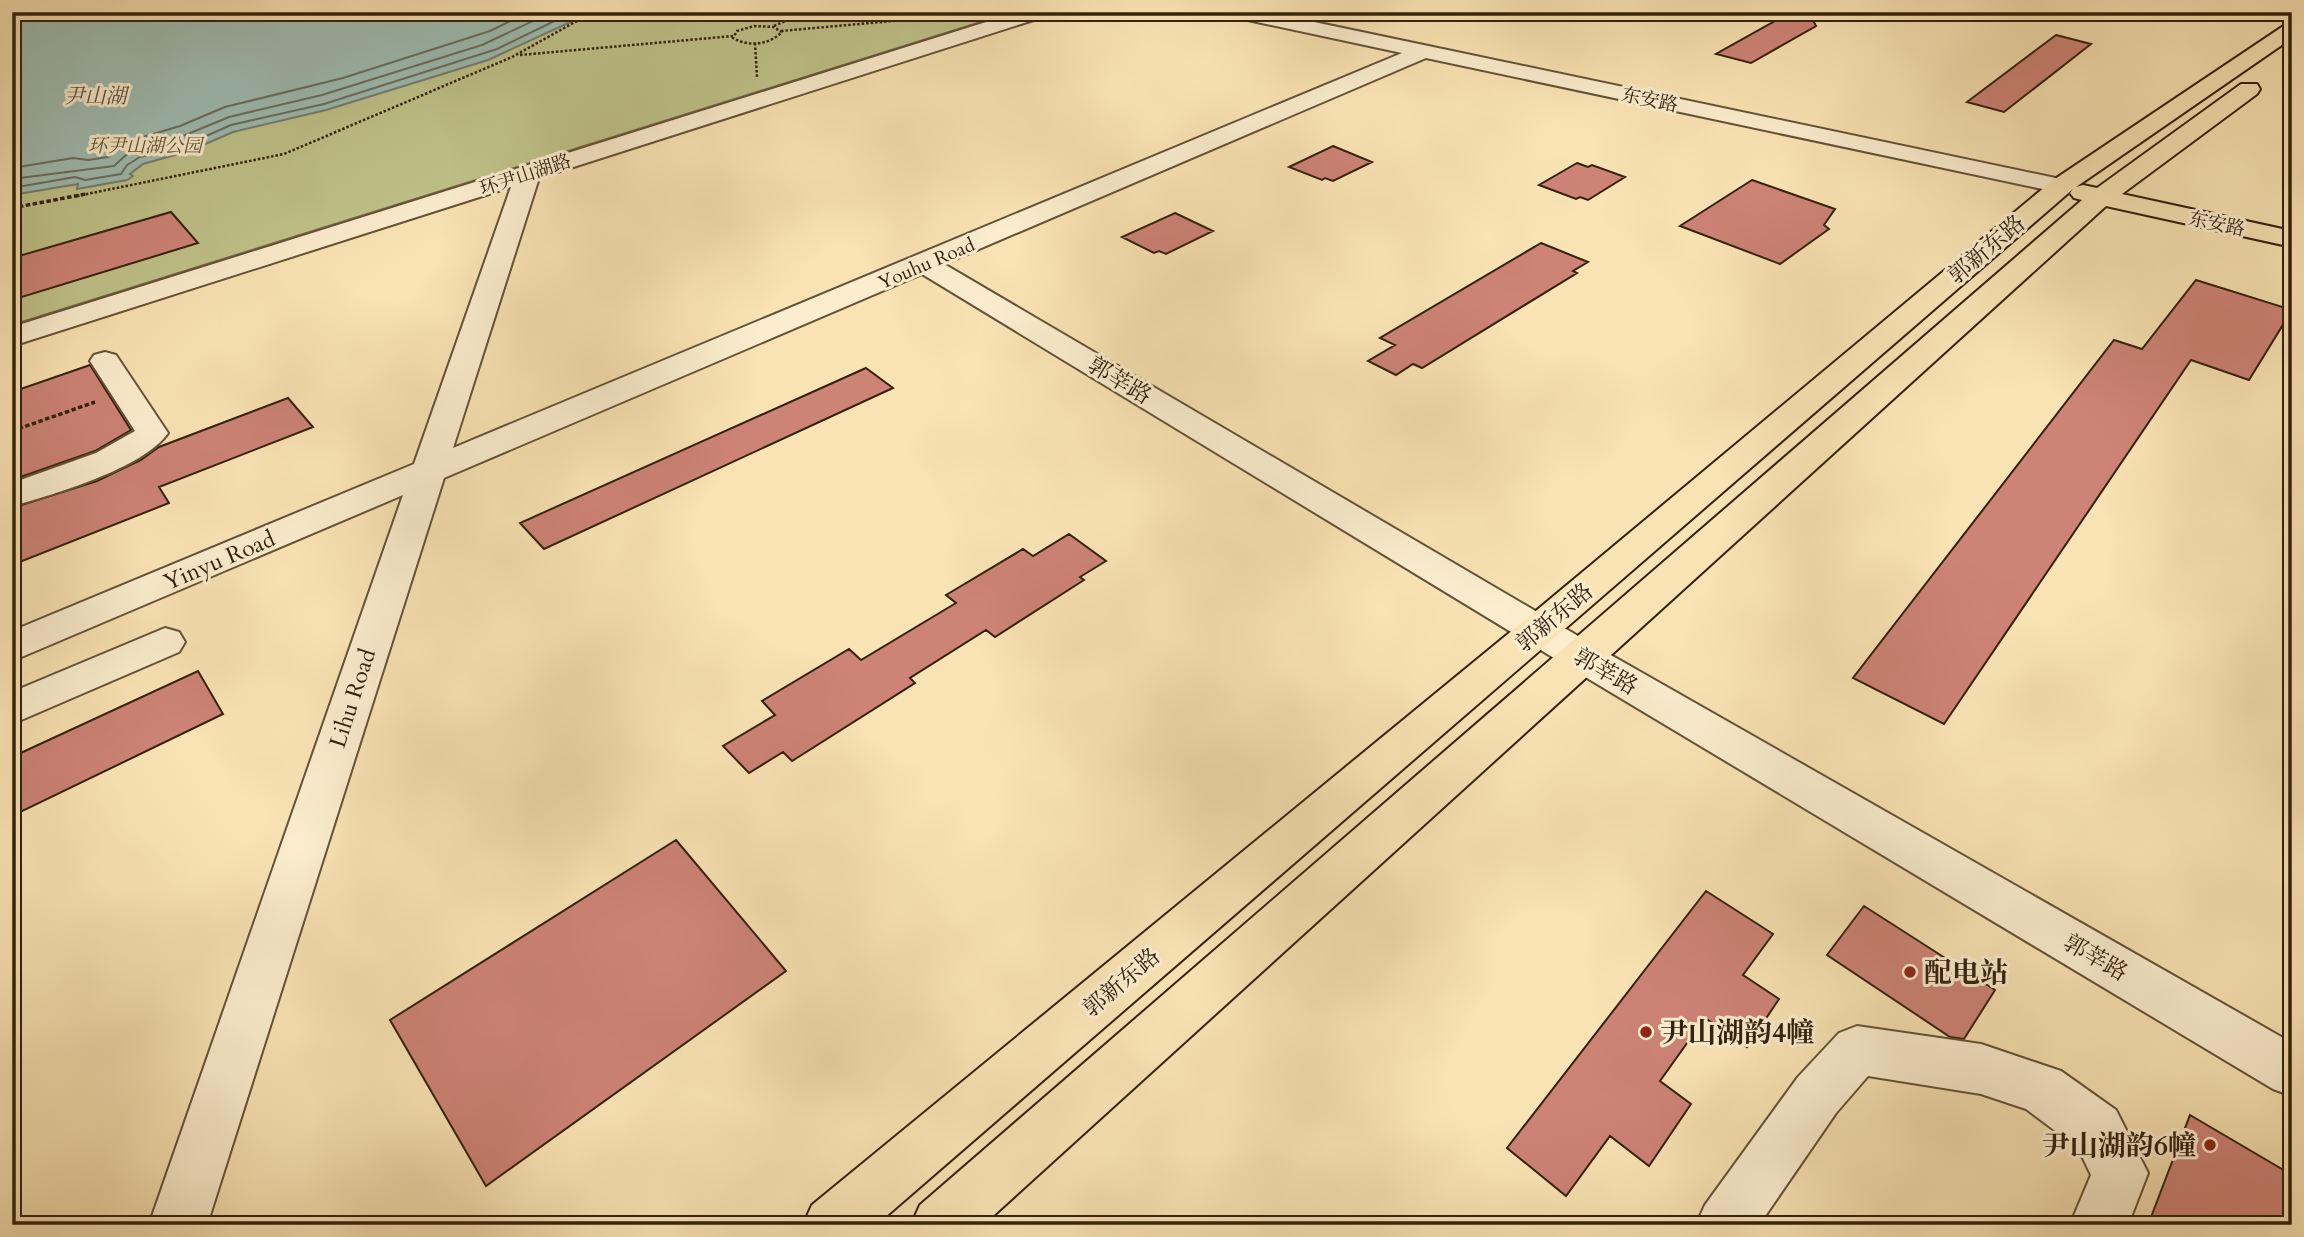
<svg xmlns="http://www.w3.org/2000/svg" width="2304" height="1237" font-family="Cardo,'Noto Serif SC',serif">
	<rect width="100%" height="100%" fill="#f9e3b4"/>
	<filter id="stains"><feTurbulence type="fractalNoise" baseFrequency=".00286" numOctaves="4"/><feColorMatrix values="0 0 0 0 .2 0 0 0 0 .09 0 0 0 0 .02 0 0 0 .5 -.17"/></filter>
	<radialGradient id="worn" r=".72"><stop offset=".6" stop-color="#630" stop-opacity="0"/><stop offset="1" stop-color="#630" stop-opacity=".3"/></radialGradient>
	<path fill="#c0c38b" stroke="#7a724c" stroke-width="2" d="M 12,12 L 1013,12 L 12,325 Z"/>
	<path fill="#9ebdb3" stroke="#737f71" stroke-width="2" d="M 12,12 L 592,12 L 488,60 L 326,110 L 233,132 L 189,151 L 143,164 L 130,174 L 133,176 L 127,180 L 77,189 L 78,184 L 12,195 Z"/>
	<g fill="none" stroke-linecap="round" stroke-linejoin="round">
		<path stroke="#686f60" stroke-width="2" d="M 12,168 L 73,158 L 88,160 L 108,157 L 133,140 L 180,126 L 225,107 L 343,78 L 490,31 L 529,12
			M 12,179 L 114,166 L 126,155 L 142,147 L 183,136 L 229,117 L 322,95 L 482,45 L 552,12
			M 12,188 L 75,177 L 85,180 L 121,174 L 127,165 L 140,157 L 186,145 L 231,125 L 324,104 L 497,49 L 573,12"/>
	</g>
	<path fill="#cd8376" stroke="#33210d" stroke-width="2" d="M 1791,12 L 1809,12 L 1816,26 L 1751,63 L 1716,54 Z
		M 2056,35 L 2091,44 L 2004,112 L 1967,102 Z
		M 1333,146 L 1372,162 L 1333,181 L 1325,178 L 1322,180 L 1289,167 Z
		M 1577,163 L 1588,167 L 1592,165 L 1625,177 L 1588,200 L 1580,197 L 1576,199 L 1539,185 Z
		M 1752,180 L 1835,209 L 1824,225 L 1829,229 L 1780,264 L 1680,226 Z
		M 171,212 L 198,243 L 12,300 L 12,258 Z
		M 1175,213 L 1213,231 L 1166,254 L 1159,251 L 1154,253 L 1122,237 Z
		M 1541,243 L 1588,262 L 1573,271 L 1577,273 L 1422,368 L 1413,364 L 1396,375 L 1368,361 L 1395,345 L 1380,338 Z
		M 2196,280 L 2292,310 L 2249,380 L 2191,360 L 1944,724 L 1853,678 L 2114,340 L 2142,349 Z
		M 90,365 L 131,430 L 95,451 L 12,480 L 12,392 Z
		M 866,368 L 893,388 L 544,549 L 520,523 Z
		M 288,398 L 313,427 L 159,487 L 169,503 L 12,565 L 12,508 L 97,481 L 141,460 L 159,447 Z
		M 1069,534 L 1106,561 L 1080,577 L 1084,580 L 995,637 L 986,630 L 910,678 L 915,683 L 792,761 L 783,752 L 749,773 L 723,746 L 775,715 L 762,701 L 849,649 L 861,660 L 956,603 L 946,595 L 1023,549 L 1033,556 Z
		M 198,671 L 223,714 L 12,816 L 12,757 Z
		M 676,840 L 786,971 L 486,1186 L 390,1020 Z
		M 1706,891 L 1773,934 L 1743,975 L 1779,999 L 1747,1047 L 1705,1018 L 1660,1081 L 1691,1104 L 1649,1166 L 1610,1136 L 1566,1196 L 1507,1148 Z
		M 1864,906 L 1995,990 L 1964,1039 L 1950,1037 L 1827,955 Z
		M 2190,1115 L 2292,1175 L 2292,1225 L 2148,1225 Z"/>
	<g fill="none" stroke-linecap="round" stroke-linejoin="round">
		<defs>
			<path id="minor" d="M 1018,12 L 1049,12 L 1046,16 L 539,178 L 453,448 L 1402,53 L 1238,18 L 1228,12 L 1267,12 L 2070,181 L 2073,186 L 2070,191 L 2061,193 L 1426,58 L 944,264 L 1595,646 L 2292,1043 L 2292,1096 L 2273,1089 L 1567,666 L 922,274 L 444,478 L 207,1225 L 149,1225 L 403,495 L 12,661 L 12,631 L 414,464 L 511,187 L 12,346 L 12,327 Z
				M 105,352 L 116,355 L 168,433 C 144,468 53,495 12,506 L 12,483 L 96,453 L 135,431 L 90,361 L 94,355 Z
				M 165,628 L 179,632 L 185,642 L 179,652 L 12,724 L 12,692 Z
				M 1857,1026 L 1981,1044 L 2061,1071 L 2116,1110 L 2148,1173 L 2128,1225 L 2070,1225 L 2091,1175 L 2078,1148 L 2026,1109 L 1981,1094 L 1868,1076 L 1836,1113 L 1759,1225 L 1696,1225 L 1705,1205 L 1798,1077 L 1839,1033 Z"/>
			<path id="major" d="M 2292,23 L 2292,38 L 2076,187 L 2083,185 L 2097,188 L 2241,84 L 2257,84 L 2260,89 L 2257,94 L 2122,194 L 2292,231 L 2292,247 L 2106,206 L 983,1225 L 911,1225 L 920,1205 L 2082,200 L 2074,198 L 2070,193 L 2073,189 L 876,1225 L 803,1225 L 812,1205 L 1525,620 L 2052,181 L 2285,25 Z"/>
		</defs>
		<use href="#minor" stroke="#645237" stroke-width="4"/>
		<use href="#major" stroke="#33210d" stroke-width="4"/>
		<path stroke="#33210d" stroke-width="2.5" stroke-dasharray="2.5 2" stroke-linecap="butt" d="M 754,26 L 773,27 L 782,32 C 769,45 749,47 733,38 L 737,31 Z
			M 774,26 L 805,12
			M 781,31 L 937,17
			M 755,43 L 757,77
			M 520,55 L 733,36
			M 77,196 L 284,154 L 512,57 L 575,22 L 603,12"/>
		<path stroke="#33210d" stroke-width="3.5" stroke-dasharray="4.5 2.5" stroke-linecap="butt" d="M 12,208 L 86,194
			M 12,431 L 95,402"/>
		<use href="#minor" fill="#fbedce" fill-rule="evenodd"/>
		<use href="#major" fill="#f9e3b4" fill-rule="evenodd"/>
	</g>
	<g fill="#8f2418" stroke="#fbedce" stroke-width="2.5">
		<circle cx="1910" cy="972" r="7"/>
		<circle cx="1646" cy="1032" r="7"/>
		<circle cx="2210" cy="1145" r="7"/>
	</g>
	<g text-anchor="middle" stroke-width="6" stroke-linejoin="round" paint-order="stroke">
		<g font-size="19" fill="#33210d" stroke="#fbedce">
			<text transform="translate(1650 99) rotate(12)" y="7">东安路</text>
			<text transform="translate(525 174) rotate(-18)" y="7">环尹山湖路</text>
			<text transform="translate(2217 223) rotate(12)" y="7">东安路</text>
			<text transform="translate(926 263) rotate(-23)" y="7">Youhu Road</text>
		</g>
		<g font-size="19" font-style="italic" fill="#5d5233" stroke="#fbedce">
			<text x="145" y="152">环尹山湖公园</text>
		</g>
		<g font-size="21" font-style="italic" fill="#53503f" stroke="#fbedce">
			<text x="95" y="103">尹山湖</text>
		</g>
		<g font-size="23" fill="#33210d" stroke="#fbedce">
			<text transform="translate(1986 249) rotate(-40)" y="8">郭新东路</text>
			<text transform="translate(1120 380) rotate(31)" y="8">郭莘路</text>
			<text transform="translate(219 560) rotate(-23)" y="8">Yinyu Road</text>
			<text transform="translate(1554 617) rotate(-40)" y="8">郭新东路</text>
			<text transform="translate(1606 671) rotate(30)" y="8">郭莘路</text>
			<text transform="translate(352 698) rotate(-72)" y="8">Lihu Road</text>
			<text transform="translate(2096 957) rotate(30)" y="8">郭莘路</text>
			<text transform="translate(1121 982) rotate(-40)" y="8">郭新东路</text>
		</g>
		<g font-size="28" font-weight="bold" fill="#33210d" stroke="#fbedce" text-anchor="start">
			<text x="1924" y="982">配电站</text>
			<text x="1660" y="1042">尹山湖韵4幢</text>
			<text x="2196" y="1155" text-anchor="end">尹山湖韵6幢</text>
		</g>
	</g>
	<rect width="2304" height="1237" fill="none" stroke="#f9e3b4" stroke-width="42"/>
	<rect x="14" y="14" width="2276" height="1209" fill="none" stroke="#33210d" stroke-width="3.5"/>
	<rect x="21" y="21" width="2262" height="1195" fill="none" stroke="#33210d" stroke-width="2"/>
	<rect width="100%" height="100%" filter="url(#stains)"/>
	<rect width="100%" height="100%" fill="url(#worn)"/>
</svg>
